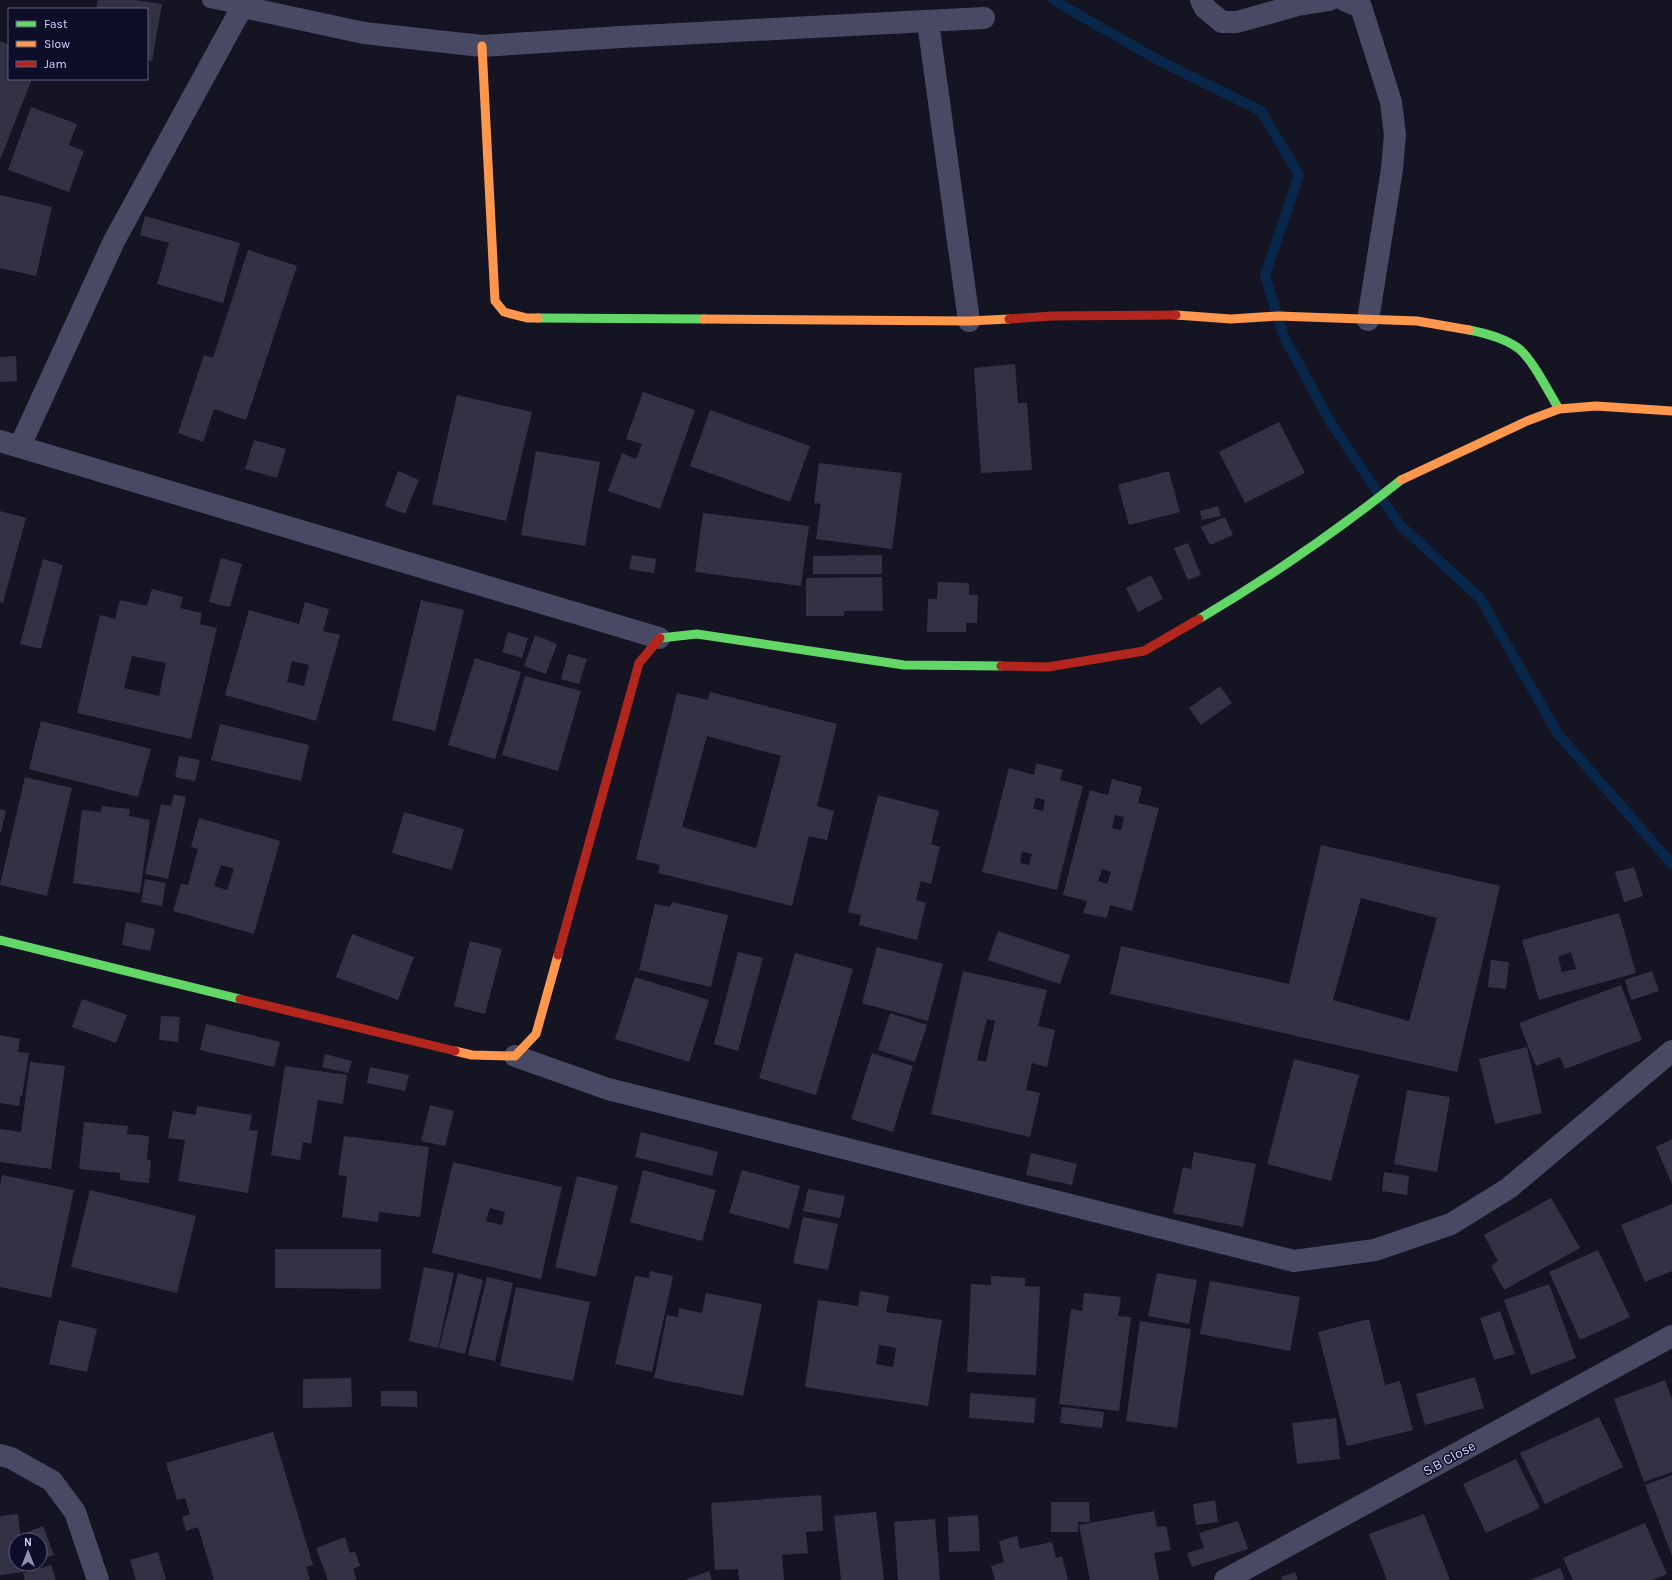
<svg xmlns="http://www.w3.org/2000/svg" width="1672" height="1580" font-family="Karla,sans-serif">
	<rect width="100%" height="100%" fill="#151423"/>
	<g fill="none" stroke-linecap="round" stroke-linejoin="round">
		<path stroke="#09274a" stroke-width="10" d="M 1053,0 L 1158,60 L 1261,111 L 1299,175 L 1265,275 L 1284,337 L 1331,423 L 1399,524 L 1480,598 L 1558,734 L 1672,864"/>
	</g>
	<path fill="#333245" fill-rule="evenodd" d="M 98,0 L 135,0 L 162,4 L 152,61 L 147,60 L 147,9 L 96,9 Z
		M 0,41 L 9,45 L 9,79 L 32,79 L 0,160 Z
		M 31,107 L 77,124 L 69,145 L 84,151 L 69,192 L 8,170 Z
		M 0,195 L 52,207 L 36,276 L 0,268 Z
		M 145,216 L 240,243 L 223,303 L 157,284 L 169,243 L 140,235 Z
		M 248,250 L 297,266 L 246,420 L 214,409 L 203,442 L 178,433 L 204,355 L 213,358 Z
		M 16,356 L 17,381 L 0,382 L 0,357 Z
		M 1015,364 L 1018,403 L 1027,403 L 1032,470 L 981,473 L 974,368 Z
		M 643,392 L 695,410 L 660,509 L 608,491 L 622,453 L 636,459 L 642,444 L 626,439 Z
		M 457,395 L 532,412 L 506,521 L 432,504 Z
		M 710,410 L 810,446 L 790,502 L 690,466 Z
		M 1279,422 L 1305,473 L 1245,503 L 1219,452 Z
		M 254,440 L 286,449 L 277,478 L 245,469 Z
		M 536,451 L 600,462 L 585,546 L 521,535 Z
		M 819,463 L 902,473 L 892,549 L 816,539 L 821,504 L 814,503 Z
		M 398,471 L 419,480 L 405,514 L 385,506 Z
		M 1169,471 L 1180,512 L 1129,525 L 1118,485 Z
		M 1218,506 L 1221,516 L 1202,520 L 1200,511 Z
		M 0,511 L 26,518 L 3,603 L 0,602 Z
		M 703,513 L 809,526 L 801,586 L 695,572 Z
		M 1225,517 L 1233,535 L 1210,545 L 1201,527 Z
		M 1188,543 L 1201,575 L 1188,580 L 1174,548 Z
		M 632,555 L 656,559 L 654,573 L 629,569 Z
		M 882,555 L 882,574 L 813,574 L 813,556 Z
		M 221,558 L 242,564 L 230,607 L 209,602 Z
		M 43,559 L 63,565 L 41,649 L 20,644 Z
		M 1151,575 L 1163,599 L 1138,612 L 1126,588 Z
		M 882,577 L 883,611 L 844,611 L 844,616 L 806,616 L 806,578 Z
		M 938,582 L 969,583 L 969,595 L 978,595 L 977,623 L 966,623 L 966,632 L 927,632 L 928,599 L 937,599 Z
		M 152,589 L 183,597 L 180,608 L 202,613 L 200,624 L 217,628 L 191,739 L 77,713 L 100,615 L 115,619 L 120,600 L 147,606 ZM 132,656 L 166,663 L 159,696 L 124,688 Z
		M 421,600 L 464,610 L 435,731 L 392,720 Z
		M 305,602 L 329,609 L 323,631 L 340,635 L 316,721 L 225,695 L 249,610 L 299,624 ZM 292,661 L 309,665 L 304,686 L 287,682 Z
		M 508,632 L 528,638 L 522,658 L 502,652 Z
		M 535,635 L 557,644 L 546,674 L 524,666 Z
		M 568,654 L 587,659 L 579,684 L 561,679 Z
		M 475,658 L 521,672 L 495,759 L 448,745 Z
		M 525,676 L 581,691 L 558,771 L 502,755 Z
		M 1220,686 L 1232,703 L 1201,725 L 1189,708 Z
		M 710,692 L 837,724 L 817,806 L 834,811 L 827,840 L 809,836 L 792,906 L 658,873 L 660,865 L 636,859 L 677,693 L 708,700 ZM 707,736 L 781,756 L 756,848 L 682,827 Z
		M 41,721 L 151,749 L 138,797 L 29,769 Z
		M 220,724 L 309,745 L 301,781 L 211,760 Z
		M 179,756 L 200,760 L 195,781 L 175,777 Z
		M 1036,763 L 1063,770 L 1060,780 L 1083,786 L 1057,890 L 982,872 L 1009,768 L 1034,775 ZM 1036,798 L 1045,800 L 1043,811 L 1033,808 ZM 1022,851 L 1032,854 L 1029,865 L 1020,863 Z
		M 25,777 L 72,788 L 47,896 L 0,885 Z
		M 1112,779 L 1142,787 L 1138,803 L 1159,808 L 1132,911 L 1110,905 L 1107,918 L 1083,913 L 1087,901 L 1063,895 L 1090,790 L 1108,795 ZM 1115,815 L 1124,817 L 1121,830 L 1112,828 ZM 1102,869 L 1111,872 L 1107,884 L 1098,881 Z
		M 174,794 L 186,797 L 168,879 L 145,874 L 161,804 L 171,806 Z
		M 878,795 L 939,811 L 931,844 L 940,847 L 931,884 L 921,881 L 916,900 L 926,903 L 917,940 L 859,925 L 861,915 L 848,912 Z
		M 102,806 L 130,809 L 129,816 L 150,820 L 140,893 L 73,883 L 82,810 L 101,812 Z
		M 0,809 L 6,811 L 1,832 L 0,832 Z
		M 404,812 L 464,829 L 452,870 L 392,853 Z
		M 199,818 L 280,841 L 254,934 L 173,911 L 181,884 L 188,885 L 198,849 L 191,847 ZM 221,865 L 234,869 L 227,890 L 214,886 Z
		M 1321,845 L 1500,886 L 1457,1072 L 1110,994 L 1121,946 L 1289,984 ZM 1361,898 L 1437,918 L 1409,1021 L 1333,1000 Z
		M 1634,867 L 1643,896 L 1624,902 L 1615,872 Z
		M 145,879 L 166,883 L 162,906 L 141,902 Z
		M 672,902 L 728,915 L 711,987 L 639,970 L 655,904 L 670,907 Z
		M 1619,913 L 1636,973 L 1539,1000 L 1522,940 ZM 1571,952 L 1576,969 L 1562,972 L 1558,957 Z
		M 126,922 L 155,929 L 150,951 L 122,945 Z
		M 998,931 L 1070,955 L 1060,984 L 988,960 Z
		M 352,934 L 414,957 L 398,1000 L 336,977 Z
		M 470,941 L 502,949 L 485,1014 L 454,1006 Z
		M 877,947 L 943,964 L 928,1021 L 862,1003 Z
		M 738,952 L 763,958 L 738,1051 L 714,1044 Z
		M 795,953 L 853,969 L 816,1095 L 759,1078 Z
		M 1491,960 L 1509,962 L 1506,989 L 1488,987 Z
		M 963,971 L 1047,990 L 1038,1026 L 1055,1030 L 1047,1067 L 1032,1063 L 1026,1090 L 1040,1093 L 1030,1137 L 931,1114 ZM 987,1019 L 995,1021 L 986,1062 L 977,1060 Z
		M 1652,971 L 1659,991 L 1631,1000 L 1625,980 Z
		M 635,977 L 709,1000 L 689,1062 L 615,1039 Z
		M 1621,985 L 1642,1040 L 1565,1069 L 1560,1057 L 1536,1066 L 1519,1023 Z
		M 82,999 L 127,1015 L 116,1043 L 72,1027 Z
		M 890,1013 L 927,1025 L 915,1062 L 878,1050 Z
		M 161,1016 L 180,1017 L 178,1042 L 159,1040 Z
		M 206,1024 L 280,1042 L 274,1067 L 200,1050 Z
		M 0,1035 L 20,1039 L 18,1052 L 29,1053 L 22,1096 L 20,1096 L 19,1106 L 0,1103 Z
		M 1527,1047 L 1542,1113 L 1495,1124 L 1479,1059 Z
		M 872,1053 L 913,1066 L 893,1132 L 851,1119 Z
		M 325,1054 L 352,1061 L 348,1073 L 322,1067 Z
		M 1294,1059 L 1359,1075 L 1331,1181 L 1267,1164 Z
		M 30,1062 L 65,1066 L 51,1169 L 0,1162 L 0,1129 L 21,1132 Z
		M 285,1066 L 347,1075 L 343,1104 L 318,1100 L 311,1144 L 303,1142 L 300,1160 L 271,1155 Z
		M 370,1067 L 409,1075 L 405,1091 L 367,1083 Z
		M 1407,1090 L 1450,1097 L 1437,1172 L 1394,1164 Z
		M 430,1105 L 454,1111 L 445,1146 L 421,1141 Z
		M 197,1106 L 252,1115 L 249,1130 L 258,1131 L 248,1193 L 178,1181 L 185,1140 L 168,1138 L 173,1111 L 196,1115 Z
		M 84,1122 L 128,1126 L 127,1134 L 149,1136 L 147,1160 L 151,1160 L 149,1183 L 120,1180 L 120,1173 L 79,1169 Z
		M 641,1132 L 718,1152 L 712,1176 L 635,1157 Z
		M 344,1136 L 429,1147 L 420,1217 L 379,1212 L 378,1222 L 342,1217 L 347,1176 L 338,1175 Z
		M 1672,1139 L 1672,1184 L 1656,1147 Z
		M 1194,1152 L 1256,1164 L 1243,1227 L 1173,1213 L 1183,1167 L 1191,1169 Z
		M 1031,1153 L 1077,1164 L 1072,1185 L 1026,1175 Z
		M 453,1162 L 562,1187 L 541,1279 L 432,1253 ZM 490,1208 L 505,1212 L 502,1225 L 486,1221 Z
		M 643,1170 L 716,1190 L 702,1241 L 630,1222 Z
		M 742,1170 L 800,1186 L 789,1229 L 729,1213 Z
		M 1384,1172 L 1409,1176 L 1407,1195 L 1382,1191 Z
		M 2,1175 L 74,1190 L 51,1298 L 0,1287 L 0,1186 Z
		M 577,1176 L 618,1186 L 596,1277 L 555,1267 Z
		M 808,1189 L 845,1196 L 840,1218 L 803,1211 Z
		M 90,1190 L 196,1216 L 177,1293 L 71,1267 Z
		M 1551,1198 L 1580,1248 L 1504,1290 L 1491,1266 L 1498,1261 L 1484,1235 Z
		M 1672,1204 L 1672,1271 L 1645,1282 L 1621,1225 Z
		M 803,1217 L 838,1224 L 828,1270 L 793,1263 Z
		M 275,1249 L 381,1249 L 381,1289 L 275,1288 Z
		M 1598,1250 L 1630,1317 L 1580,1340 L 1549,1272 Z
		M 424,1267 L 454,1273 L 438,1348 L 409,1341 Z
		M 650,1271 L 673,1276 L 652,1372 L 615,1364 L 635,1276 L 649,1278 Z
		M 458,1273 L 483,1280 L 465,1354 L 439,1348 Z
		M 1157,1273 L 1197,1280 L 1189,1324 L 1148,1316 Z
		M 991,1276 L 1025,1278 L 1025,1286 L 1040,1287 L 1036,1375 L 967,1372 L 971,1284 L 991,1285 Z
		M 487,1277 L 513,1283 L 495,1361 L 468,1355 Z
		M 1210,1281 L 1300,1297 L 1290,1351 L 1200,1334 Z
		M 1549,1284 L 1576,1358 L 1531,1375 L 1504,1300 Z
		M 516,1287 L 590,1302 L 573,1381 L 500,1366 Z
		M 860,1291 L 889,1296 L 886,1312 L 942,1320 L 928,1406 L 805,1387 L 818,1300 L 858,1306 ZM 879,1345 L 896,1348 L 893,1367 L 876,1364 Z
		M 706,1293 L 762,1304 L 743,1396 L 654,1378 L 667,1315 L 678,1317 L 679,1308 L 702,1313 Z
		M 1084,1293 L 1121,1297 L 1118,1316 L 1131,1317 L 1119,1411 L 1059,1404 L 1071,1309 L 1082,1311 Z
		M 1500,1311 L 1515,1354 L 1494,1360 L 1480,1318 Z
		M 1369,1319 L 1385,1385 L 1400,1381 L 1413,1430 L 1347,1446 L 1318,1332 Z
		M 59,1320 L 97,1329 L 87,1372 L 49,1364 Z
		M 1140,1321 L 1191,1329 L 1177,1428 L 1126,1421 Z
		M 1475,1377 L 1484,1408 L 1425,1425 L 1416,1394 Z
		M 351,1378 L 352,1407 L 303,1408 L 303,1379 Z
		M 1665,1380 L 1672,1399 L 1672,1472 L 1644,1482 L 1614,1399 Z
		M 381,1391 L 417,1391 L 417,1407 L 381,1406 Z
		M 970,1393 L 1036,1398 L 1034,1423 L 969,1418 Z
		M 1062,1407 L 1104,1412 L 1102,1428 L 1060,1423 Z
		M 1599,1417 L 1623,1467 L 1545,1504 L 1520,1453 Z
		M 1336,1418 L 1340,1459 L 1297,1464 L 1292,1423 Z
		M 273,1432 L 313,1565 L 306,1567 L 310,1580 L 214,1580 L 198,1527 L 186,1531 L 182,1517 L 190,1514 L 185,1498 L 177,1500 L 166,1463 Z
		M 1516,1459 L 1540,1508 L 1486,1533 L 1463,1484 Z
		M 1672,1475 L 1672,1556 L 1645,1485 Z
		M 821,1495 L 823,1531 L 806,1532 L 808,1553 L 782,1555 L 784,1580 L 739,1580 L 738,1569 L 715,1570 L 711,1503 Z
		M 1215,1500 L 1218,1522 L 1196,1525 L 1193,1504 Z
		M 1051,1502 L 1089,1502 L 1090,1522 L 1078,1522 L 1078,1532 L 1051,1532 Z
		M 1154,1511 L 1157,1527 L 1166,1526 L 1171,1550 L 1154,1553 L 1159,1580 L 1090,1580 L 1079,1525 Z
		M 876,1512 L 884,1580 L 841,1580 L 834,1516 Z
		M 18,1514 L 21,1540 L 16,1540 L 16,1564 L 23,1564 L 24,1572 L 0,1575 L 0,1516 Z
		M 1424,1514 L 1450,1580 L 1387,1580 L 1369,1534 Z
		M 978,1515 L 980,1551 L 949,1552 L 948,1517 Z
		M 935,1519 L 940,1580 L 898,1580 L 894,1522 Z
		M 1238,1521 L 1248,1549 L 1192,1567 L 1187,1553 L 1204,1548 L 1199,1533 Z
		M 1645,1523 L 1667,1574 L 1652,1580 L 1573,1580 L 1563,1558 Z
		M 43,1526 L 54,1555 L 40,1560 L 40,1540 L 25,1540 L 22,1534 Z
		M 1017,1536 L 1020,1549 L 1052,1542 L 1056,1558 L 1062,1556 L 1068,1580 L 995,1580 L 991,1566 L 1004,1562 L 999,1541 Z
		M 345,1537 L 350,1553 L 355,1551 L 360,1566 L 353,1569 L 357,1580 L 328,1580 L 316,1548 Z
		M 158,1552 L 166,1580 L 136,1580 L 130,1560 Z
		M 51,1565 L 56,1580 L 25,1580 L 23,1573 Z
		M 1560,1568 L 1565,1580 L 1530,1580 Z
		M 709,1571 L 712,1580 L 685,1580 Z
		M 1295,1572 L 1298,1580 L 1282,1580 L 1281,1577 Z"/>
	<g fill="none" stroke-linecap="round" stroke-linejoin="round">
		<path stroke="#484a64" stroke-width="16" d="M 210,0 L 243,7"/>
		<path stroke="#484a64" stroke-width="22" d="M 1201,0 L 1205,8 L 1222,22 L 1237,22 L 1298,5 L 1329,0
			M 1344,0 L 1361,7 L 1391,102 L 1395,135 L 1392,169 L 1368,320
			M 243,7 L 364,33 L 482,46 L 621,37 L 984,18
			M 928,22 L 969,321
			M 0,441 L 659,638
			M 20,446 L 114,241 L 246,0
			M 515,1056 L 608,1089 L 1294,1261 L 1375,1250 L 1451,1224 L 1509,1188 L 1672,1051
			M 0,1455 L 11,1458 L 52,1481 L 75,1512 L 98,1580
			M 1225,1580 L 1672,1336"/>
		<path stroke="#63d668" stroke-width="9" d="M 538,318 L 704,319
			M 1469,330 C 1485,333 1504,338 1518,348 C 1532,358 1549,393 1559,409
			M 1199,619 C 1270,577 1337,531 1401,480
			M 660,638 L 697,634 L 904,665 L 1001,666
			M 0,940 L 240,999"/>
		<path stroke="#ff974d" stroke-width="9" d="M 482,46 L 495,301 L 504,312 L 527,318 L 538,318
			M 1176,315 L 1231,319 L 1278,316 L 1417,321 L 1469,330
			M 704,319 L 969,321 L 1009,319
			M 1401,480 L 1527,421 L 1559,409 L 1596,406 L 1672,411
			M 455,1051 L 472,1055 L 515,1056 L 536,1034 L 558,955"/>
		<path stroke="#b3261e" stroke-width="9" d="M 1009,319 L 1052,316 L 1176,315
			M 1001,666 L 1048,667 L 1144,651 L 1199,619
			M 558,955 L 639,663 L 660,638
			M 240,999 L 455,1051"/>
	</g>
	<g text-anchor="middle" stroke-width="3" stroke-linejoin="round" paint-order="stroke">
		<g font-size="14" fill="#d5d5ff" stroke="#0f0e29">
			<text transform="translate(1449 1458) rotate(-29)" y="5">S.B Close</text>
		</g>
	</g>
	<rect x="8" y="8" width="140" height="72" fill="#0f0e29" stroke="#5e5e7f"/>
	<rect x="16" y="21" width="20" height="6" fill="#63d668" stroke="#5e5e7f"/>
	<text x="44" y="28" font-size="12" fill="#d5d5ff">Fast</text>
	<rect x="16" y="41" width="20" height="6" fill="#ff974d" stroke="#5e5e7f"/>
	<text x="44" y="48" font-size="12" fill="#d5d5ff">Slow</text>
	<rect x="16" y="61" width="20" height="6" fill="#b3261e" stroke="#5e5e7f"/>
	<text x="44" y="68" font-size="12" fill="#d5d5ff">Jam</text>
	<g transform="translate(28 1552)"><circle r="19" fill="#0f0e29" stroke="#5e5e7f"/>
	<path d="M0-3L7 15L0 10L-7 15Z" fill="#9291b2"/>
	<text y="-6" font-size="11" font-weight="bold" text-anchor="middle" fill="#d5d5ff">N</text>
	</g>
</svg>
